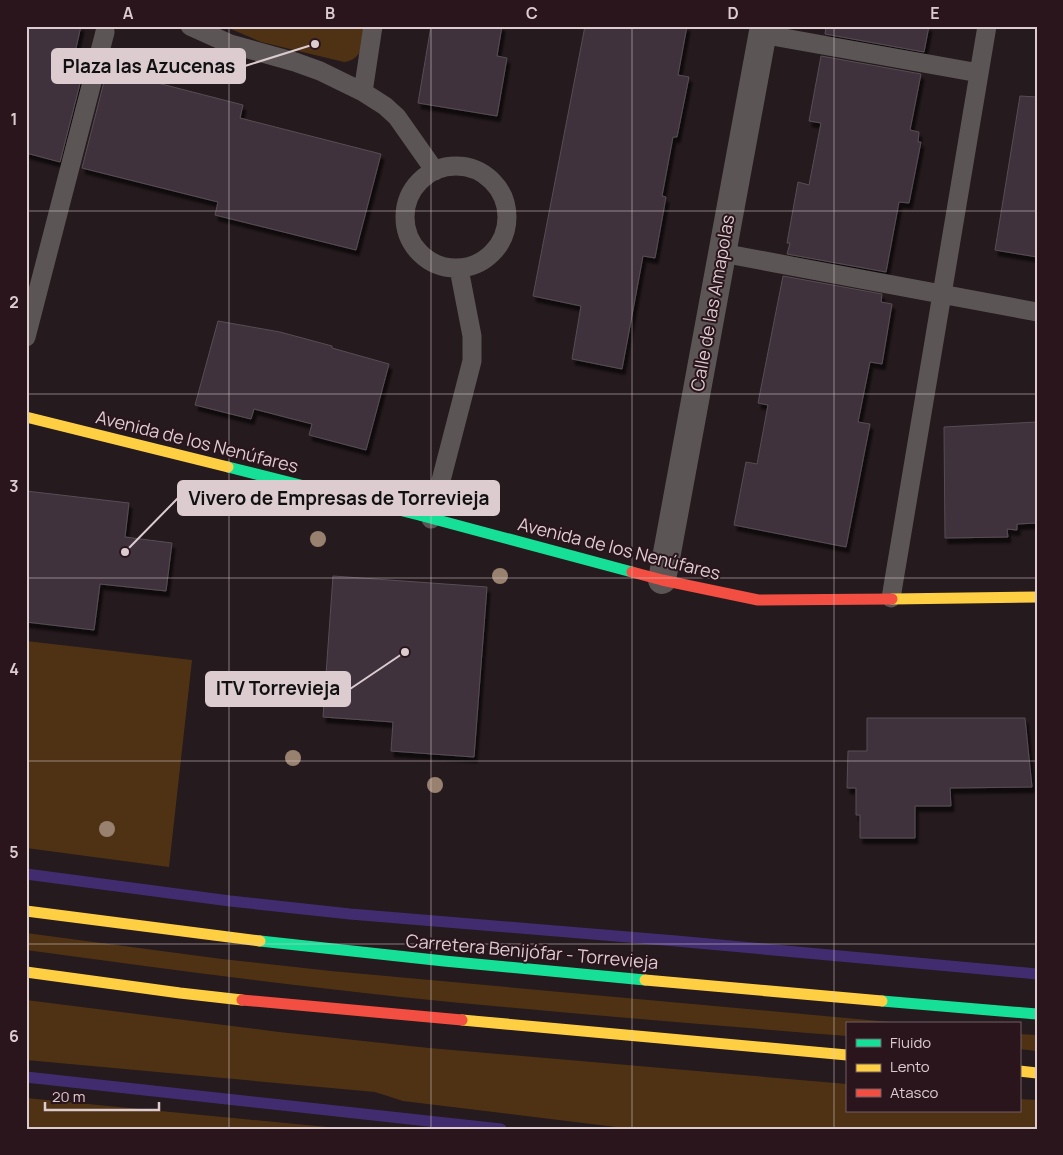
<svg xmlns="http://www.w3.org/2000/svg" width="1063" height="1155" font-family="Manrope,sans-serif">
	<defs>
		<filter id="shadow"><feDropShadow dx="3" dy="5.5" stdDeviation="1" flood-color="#0009"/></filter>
	</defs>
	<rect width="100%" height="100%" fill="#251a1d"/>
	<path fill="#4f3213" d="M 224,26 L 367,26 C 363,42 363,60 344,62 L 261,42 Z
		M 26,641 L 192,660 L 169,867 L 26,848 Z
		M 26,933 L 222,959 L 331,971 L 912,1024 L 847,1024 L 847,1036 C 698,1024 549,1012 401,997 C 276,984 151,967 26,950 Z
		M 26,1000 L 279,1032 L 429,1048 L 847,1084 L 847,1111 L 1019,1111 L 1019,1099 L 1037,1100 L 1037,1129 L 632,1129 L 403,1101 L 375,1092 L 26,1060 Z
		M 1019,1034 L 1037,1035 L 1037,1051 L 1019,1049 Z
		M 26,1098 L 348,1129 L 26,1129 Z"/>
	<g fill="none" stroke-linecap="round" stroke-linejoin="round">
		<path stroke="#422c70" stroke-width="11" d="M 26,874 L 230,901 L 350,914 L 676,941 L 1037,974
			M 26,1077 L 501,1129"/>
	</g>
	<path fill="#41303d" stroke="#564e52" filter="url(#shadow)" d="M 26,26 L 81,26 L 73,61 L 85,64 L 60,162 L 26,153 Z
		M 431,26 L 502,26 L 497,56 L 507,58 L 497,116 L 418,103 Z
		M 585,26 L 687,26 L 678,75 L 689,77 L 677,137 L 673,137 L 662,196 L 666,197 L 655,258 L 643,256 L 622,369 L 572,359 L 581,306 L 533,296 Z
		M 826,26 L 929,26 L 924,52 L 825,34 Z
		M 821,56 L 921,74 L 910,130 L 919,132 L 918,142 L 921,142 L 909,203 L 899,202 L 886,272 L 787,254 L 790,243 L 787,243 L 798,182 L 809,185 L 821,123 L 809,121 Z
		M 107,70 L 243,105 L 240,118 L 381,154 L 356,250 L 215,215 L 218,202 L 82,168 Z
		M 1020,96 L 1037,97 L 1037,257 L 995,250 Z
		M 783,276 L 882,294 L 881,302 L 892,304 L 882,364 L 870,362 L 858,422 L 870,424 L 846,547 L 734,525 L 746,462 L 757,464 L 768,405 L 758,403 Z
		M 218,321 L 280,332 L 332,346 L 332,348 L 389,364 L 366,450 L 309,435 L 312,424 L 285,417 L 254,409 L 251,419 L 195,405 Z
		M 1037,422 L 1037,523 L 1017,524 L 1017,530 L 1007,529 L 1008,537 L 945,538 L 944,427 Z
		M 26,491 L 129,503 L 125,537 L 172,543 L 166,591 L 100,584 L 94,630 L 26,622 Z
		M 333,576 L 487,587 L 474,757 L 391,751 L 393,722 L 323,717 Z
		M 867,718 L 1025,718 L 1032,787 L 950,788 L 951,806 L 915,806 L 915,838 L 860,838 L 860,815 L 856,815 L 856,788 L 847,788 L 848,751 L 867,751 Z"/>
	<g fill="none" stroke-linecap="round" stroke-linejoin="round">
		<path stroke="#5b5655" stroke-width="19" d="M 190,26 L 230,44 L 295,62 L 320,71 L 363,92 L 373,26
			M 762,34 L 979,73
			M 363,92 L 385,106 L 397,117 L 435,171
			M405 217a51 51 0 1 1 102 0a51 51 0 1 1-102 0Z
			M 722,253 L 1037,312
			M 26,337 L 105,32
			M 431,519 L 472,361 L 472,336 L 459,269
			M 891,598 L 987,26"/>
		<path stroke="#5b5655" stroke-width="28" d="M 662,580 L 764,26"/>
		<path stroke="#16e098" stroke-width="11" d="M 228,467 L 419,515 L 632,572
			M 260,941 L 444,961 L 645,980
			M 882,1001 L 1037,1014"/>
		<path stroke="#ffcf43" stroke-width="11" d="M 26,417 L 228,467
			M 892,599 L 1037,597
			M 26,911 L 260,941
			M 26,972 L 180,993 L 242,1000
			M 645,980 L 882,1001
			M 462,1020 L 847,1055
			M 1019,1071 L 1037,1073"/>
		<path stroke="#f24e42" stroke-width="11" d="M 632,572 L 662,580 L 758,600 L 892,599
			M 242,1000 L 462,1020"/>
	</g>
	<g fill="#99816f">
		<circle cx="318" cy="539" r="8"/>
		<circle cx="500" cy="576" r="8"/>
		<circle cx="293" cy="758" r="8"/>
		<circle cx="435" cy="785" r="8"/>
		<circle cx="107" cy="829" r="8"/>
	</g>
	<path fill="none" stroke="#dcccd0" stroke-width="1" stroke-opacity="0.55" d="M 229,26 L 229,1129M 431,26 L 431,1129M 632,26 L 632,1129M 834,26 L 834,1129M 26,211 L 1037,211M 26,394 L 1037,394M 26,578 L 1037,578M 26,761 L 1037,761M 26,944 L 1037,944"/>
	<g text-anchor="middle" stroke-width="4" stroke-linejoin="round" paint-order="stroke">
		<g font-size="18" fill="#dcccd0" stroke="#2a151c">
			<text transform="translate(713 303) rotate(-80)" y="6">Calle de las Amapolas</text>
			<text transform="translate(197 442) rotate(14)" y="6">Avenida de los Nenúfares</text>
			<text transform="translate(619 549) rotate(14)" y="6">Avenida de los Nenúfares</text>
			<text transform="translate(532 952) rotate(5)" y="6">Carretera Benijófar - Torrevieja</text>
		</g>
	</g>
	<path fill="none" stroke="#dcccd0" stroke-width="2" d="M315 44L245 66M125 552L178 498M405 652L350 689"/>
	<g fill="#dcccd0" stroke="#2a151c" stroke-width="2">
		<circle cx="315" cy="44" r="5"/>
		<circle cx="125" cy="552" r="5"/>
		<circle cx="405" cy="652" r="5"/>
	</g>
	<g fill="#dcccd0" stroke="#dcccd0" stroke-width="2">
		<rect x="52" y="49" width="193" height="34" rx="5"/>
		<rect x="178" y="481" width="321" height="34" rx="5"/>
		<rect x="206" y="672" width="144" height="34" rx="5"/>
	</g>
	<g font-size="19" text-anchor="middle" font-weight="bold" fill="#111">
		<text x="149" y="73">Plaza las Azucenas</text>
		<text x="339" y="505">Vivero de Empresas de Torrevieja</text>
		<text x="278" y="695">ITV Torrevieja</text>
	</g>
	<rect width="1063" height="1155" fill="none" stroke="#2a151c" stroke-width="55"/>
	<rect x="846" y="1022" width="175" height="90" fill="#2a151c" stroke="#715e64"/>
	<rect x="856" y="1039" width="25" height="8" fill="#16e098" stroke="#715e64"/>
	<text x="890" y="1048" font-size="15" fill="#dcccd0">Fluido</text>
	<rect x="856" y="1064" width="25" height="8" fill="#ffcf43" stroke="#715e64"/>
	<text x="890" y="1072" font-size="15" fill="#dcccd0">Lento</text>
	<rect x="856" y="1089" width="25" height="8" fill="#f24e42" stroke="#715e64"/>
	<text x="890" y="1098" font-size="15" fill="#dcccd0">Atasco</text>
	<path d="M45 1102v8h114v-8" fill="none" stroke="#dcccd0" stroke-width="2.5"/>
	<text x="52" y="1102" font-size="15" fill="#dcccd0" stroke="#2a151c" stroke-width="4" paint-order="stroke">20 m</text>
	<rect x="28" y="28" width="1008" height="1100" fill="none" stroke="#dcccd0" stroke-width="2"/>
	<g font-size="16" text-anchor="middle" font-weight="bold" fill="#dcccd0">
		<text x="128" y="19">A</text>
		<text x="330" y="19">B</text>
		<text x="532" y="19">C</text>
		<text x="733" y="19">D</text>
		<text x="935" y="19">E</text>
		<text x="14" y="125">1</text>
		<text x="14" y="308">2</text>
		<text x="14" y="492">3</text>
		<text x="14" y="675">4</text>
		<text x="14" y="858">5</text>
		<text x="14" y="1042">6</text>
	</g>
</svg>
